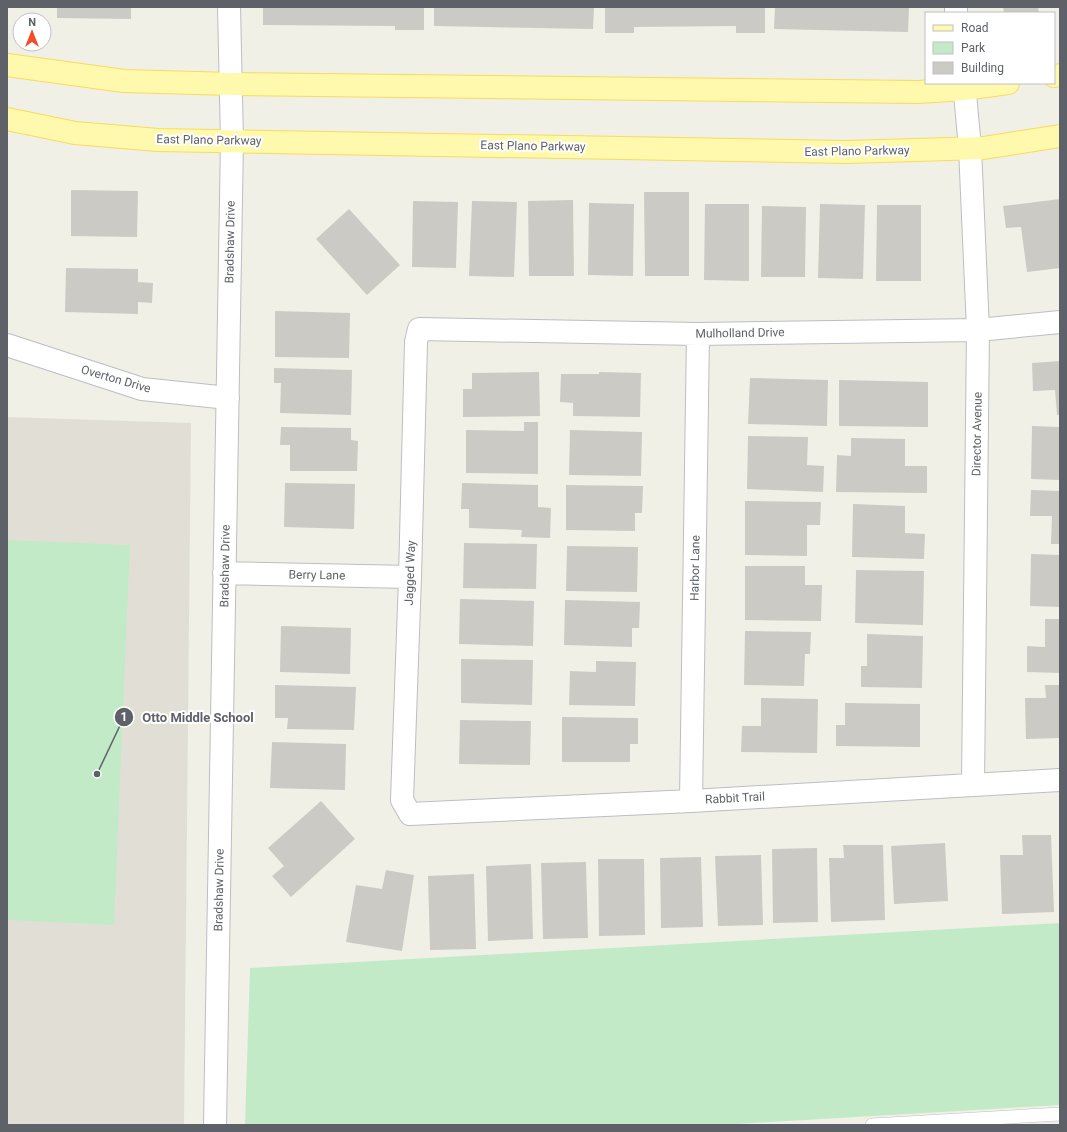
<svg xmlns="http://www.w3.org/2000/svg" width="1067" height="1132" font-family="Roboto,sans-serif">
	<rect width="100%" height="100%" fill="#f1f0e7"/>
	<path fill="#e1dfd5" d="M 7,417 L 191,423 L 184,1125 L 7,1125 Z"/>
	<path fill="#c3eac6" d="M 7,540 L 130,545 L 114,925 L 7,920 Z
		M 1060,923 L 1060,1105 L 719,1125 L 245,1125 L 250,968 Z"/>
	<path fill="#cccac4" d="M 57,7 L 131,7 L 131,19 L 57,18 Z
		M 263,7 L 424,7 L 424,30 L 395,30 L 395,26 L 263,25 Z
		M 434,7 L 594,7 L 593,29 L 434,26 Z
		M 605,7 L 765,7 L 765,33 L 736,33 L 736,26 L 634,27 L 634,33 L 605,33 Z
		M 775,7 L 909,7 L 908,32 L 774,29 Z
		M 1003,7 L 1038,7 L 1039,13 L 1004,13 Z
		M 71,190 L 138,191 L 137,237 L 71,236 Z
		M 644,192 L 689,192 L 689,276 L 645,276 Z
		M 1060,199 L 1060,268 L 1027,272 L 1021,227 L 1006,228 L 1003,206 Z
		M 573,200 L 574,276 L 529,276 L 528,201 Z
		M 413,201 L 458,202 L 456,268 L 412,267 Z
		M 472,201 L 517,202 L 514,277 L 469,276 Z
		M 589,203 L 634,204 L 633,276 L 588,275 Z
		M 705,204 L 749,204 L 749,281 L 704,280 Z
		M 820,204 L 865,205 L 863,279 L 818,278 Z
		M 877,205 L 921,205 L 921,281 L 876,281 Z
		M 762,206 L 806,207 L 805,277 L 761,277 Z
		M 349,209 L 400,265 L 367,295 L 316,239 Z
		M 66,268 L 138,269 L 138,282 L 153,283 L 152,303 L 138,302 L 138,314 L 65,312 Z
		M 275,311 L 350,313 L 349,358 L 275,357 Z
		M 1060,361 L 1060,415 L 1057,415 L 1055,390 L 1033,391 L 1032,363 Z
		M 274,368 L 352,370 L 351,415 L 280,413 L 281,383 L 274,383 Z
		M 539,372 L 540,416 L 463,417 L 463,389 L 472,389 L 472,373 Z
		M 599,372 L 641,373 L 640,417 L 573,416 L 573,403 L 560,402 L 561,374 L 599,374 Z
		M 750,378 L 828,380 L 827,426 L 748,424 Z
		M 839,380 L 928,382 L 928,427 L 839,426 Z
		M 524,422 L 538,422 L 538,474 L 466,473 L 466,430 L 524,431 Z
		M 1032,426 L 1060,427 L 1060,480 L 1031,479 Z
		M 281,427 L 351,428 L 351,440 L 358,441 L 357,471 L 290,471 L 290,445 L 280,445 Z
		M 570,430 L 642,432 L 641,476 L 569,475 Z
		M 748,436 L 808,437 L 807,465 L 824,466 L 823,492 L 747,489 Z
		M 851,438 L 905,439 L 905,466 L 927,466 L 927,493 L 836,492 L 837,455 L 851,456 Z
		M 285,483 L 355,484 L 354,529 L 284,527 Z
		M 462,483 L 538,485 L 538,507 L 551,508 L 550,538 L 521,537 L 522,530 L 469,528 L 469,509 L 461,509 Z
		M 566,485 L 643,486 L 642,513 L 635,513 L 635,531 L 566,530 Z
		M 1031,490 L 1060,491 L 1060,544 L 1051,544 L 1052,516 L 1030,516 Z
		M 745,501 L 821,502 L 820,525 L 807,525 L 807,556 L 745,555 Z
		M 853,504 L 905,506 L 905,533 L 925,534 L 924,559 L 852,557 Z
		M 464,543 L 537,544 L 536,589 L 463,588 Z
		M 567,546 L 638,547 L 637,592 L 566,591 Z
		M 1031,554 L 1060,555 L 1060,607 L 1030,606 Z
		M 745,566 L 805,566 L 805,585 L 822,585 L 821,621 L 745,620 Z
		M 856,570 L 924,571 L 923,625 L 855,623 Z
		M 460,599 L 534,601 L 533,646 L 459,644 Z
		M 565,600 L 640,602 L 639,628 L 632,628 L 632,647 L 564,645 Z
		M 1045,619 L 1060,619 L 1060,673 L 1027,672 L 1027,646 L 1045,647 Z
		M 281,626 L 351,628 L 350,674 L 280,672 Z
		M 745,631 L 811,632 L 810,654 L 805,654 L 804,686 L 744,685 Z
		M 867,634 L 923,636 L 922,688 L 861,687 L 861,666 L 867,666 Z
		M 461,659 L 533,660 L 532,705 L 461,703 Z
		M 596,661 L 636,662 L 635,706 L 569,705 L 570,671 L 596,672 Z
		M 275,685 L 356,687 L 354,730 L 287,729 L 288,718 L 275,718 Z
		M 1045,685 L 1060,685 L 1060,738 L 1026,739 L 1025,698 L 1046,698 Z
		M 761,698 L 818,699 L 817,753 L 741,752 L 742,726 L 761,726 Z
		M 845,703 L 920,704 L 920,747 L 836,746 L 836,725 L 845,725 Z
		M 562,717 L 638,718 L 638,744 L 630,744 L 630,762 L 562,762 Z
		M 460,720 L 531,721 L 530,765 L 459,764 Z
		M 272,742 L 346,744 L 345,790 L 270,788 Z
		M 321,801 L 355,839 L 291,897 L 272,876 L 284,866 L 268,848 Z
		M 1022,835 L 1051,835 L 1054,912 L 1002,914 L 1000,855 L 1023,855 Z
		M 945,843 L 948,901 L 894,904 L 891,846 Z
		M 843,845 L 883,845 L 885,920 L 831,922 L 829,858 L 844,858 Z
		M 817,848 L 818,922 L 773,923 L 772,849 Z
		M 761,855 L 763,925 L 718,926 L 715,856 Z
		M 701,857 L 703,927 L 661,928 L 660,858 Z
		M 598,859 L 644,859 L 645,935 L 599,936 Z
		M 586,862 L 588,938 L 543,939 L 541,863 Z
		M 531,864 L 533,939 L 488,941 L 486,866 Z
		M 386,870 L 414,875 L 402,951 L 346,942 L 356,885 L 382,889 Z
		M 474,874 L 476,949 L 430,950 L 428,876 Z"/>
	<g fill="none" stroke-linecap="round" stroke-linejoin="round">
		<defs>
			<path id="lane" d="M 872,1125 L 1060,1114"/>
			<path id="street" d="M 956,7 L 956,13
				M 964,83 L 970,148 L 978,330 L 973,784
				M 1060,322 L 978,330 L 698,334 L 419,329 L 416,342 L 410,577 L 402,800 L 410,814 L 691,801 L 1060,780
				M 7,345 L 142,389 L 228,398
				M 224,573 L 410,577
				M 691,801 L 698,334
				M 215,1125 L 232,141 L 229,7"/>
			<path id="primary" d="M 7,65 L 124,81 L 231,84 L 918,92 L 964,89 L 1008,83
				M 1054,76 L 1060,75
				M 7,119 L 75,133 L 158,140 L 847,152 L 983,148 L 1060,136"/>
		</defs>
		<use href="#lane" stroke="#bbbec3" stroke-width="14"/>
		<use href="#street" stroke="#bbbec3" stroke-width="24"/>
		<use href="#primary" stroke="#f9db58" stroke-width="24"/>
		<use href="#lane" stroke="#fff" stroke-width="13"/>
		<use href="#street" stroke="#fff" stroke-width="22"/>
		<use href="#primary" stroke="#fff9ae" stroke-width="22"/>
	</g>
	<g text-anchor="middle" stroke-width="4" stroke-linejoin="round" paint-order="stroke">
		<g font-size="12" fill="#5e6268" stroke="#fff">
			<text transform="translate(209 140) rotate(1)" y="4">East Plano Parkway</text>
			<text transform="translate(533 146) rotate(1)" y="4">East Plano Parkway</text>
			<text transform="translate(857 151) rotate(-1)" y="4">East Plano Parkway</text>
			<text transform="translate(230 242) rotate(-89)" y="4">Bradshaw Drive</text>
			<text transform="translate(740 333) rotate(-1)" y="4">Mulholland Drive</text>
			<text transform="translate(116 379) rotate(16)" y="4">Overton Drive</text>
			<text transform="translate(977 434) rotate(-89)" y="4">Director Avenue</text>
			<text transform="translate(225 566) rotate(-89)" y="4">Bradshaw Drive</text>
			<text transform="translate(695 568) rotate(-89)" y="4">Harbor Lane</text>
			<text transform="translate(410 573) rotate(-88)" y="4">Jagged Way</text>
			<text transform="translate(317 575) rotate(1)" y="4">Berry Lane</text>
			<text transform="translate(735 798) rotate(-3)" y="4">Rabbit Trail</text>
			<text transform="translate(219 890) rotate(-89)" y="4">Bradshaw Drive</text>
		</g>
	</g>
	<path fill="none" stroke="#5e6268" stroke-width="1.5" d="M97 774L124 717"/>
	<g fill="#5e6268" stroke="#fff" stroke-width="1.5">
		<circle cx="97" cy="774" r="4"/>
		<circle cx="124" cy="717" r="10"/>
	</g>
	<g font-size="12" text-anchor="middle" font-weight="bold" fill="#fff">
		<text x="124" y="721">1</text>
	</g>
	<g font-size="13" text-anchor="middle" font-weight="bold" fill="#5e6268" stroke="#fff" stroke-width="4" stroke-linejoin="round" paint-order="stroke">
		<text x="198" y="722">Otto Middle School</text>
	</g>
	<rect width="1067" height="1132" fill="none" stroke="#5e6268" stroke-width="16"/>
	<rect x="925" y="12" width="130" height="72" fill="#ffffff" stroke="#bfc0c3"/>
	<rect x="933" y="25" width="20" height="6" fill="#fff9ae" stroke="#bfc0c3"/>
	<text x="961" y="32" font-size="12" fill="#5e6268">Road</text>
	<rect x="933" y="42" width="20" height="12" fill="#c3eac6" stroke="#bfc0c3"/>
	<text x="961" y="52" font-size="12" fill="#5e6268">Park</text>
	<rect x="933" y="62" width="20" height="12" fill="#cccac4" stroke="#bfc0c3"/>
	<text x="961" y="72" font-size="12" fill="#5e6268">Building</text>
	<g transform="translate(32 32)"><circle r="19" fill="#ffffff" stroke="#bfc0c3"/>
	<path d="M0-3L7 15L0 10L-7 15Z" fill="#f34d2c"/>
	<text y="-6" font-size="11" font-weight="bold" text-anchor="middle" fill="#5e6268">N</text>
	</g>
</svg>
